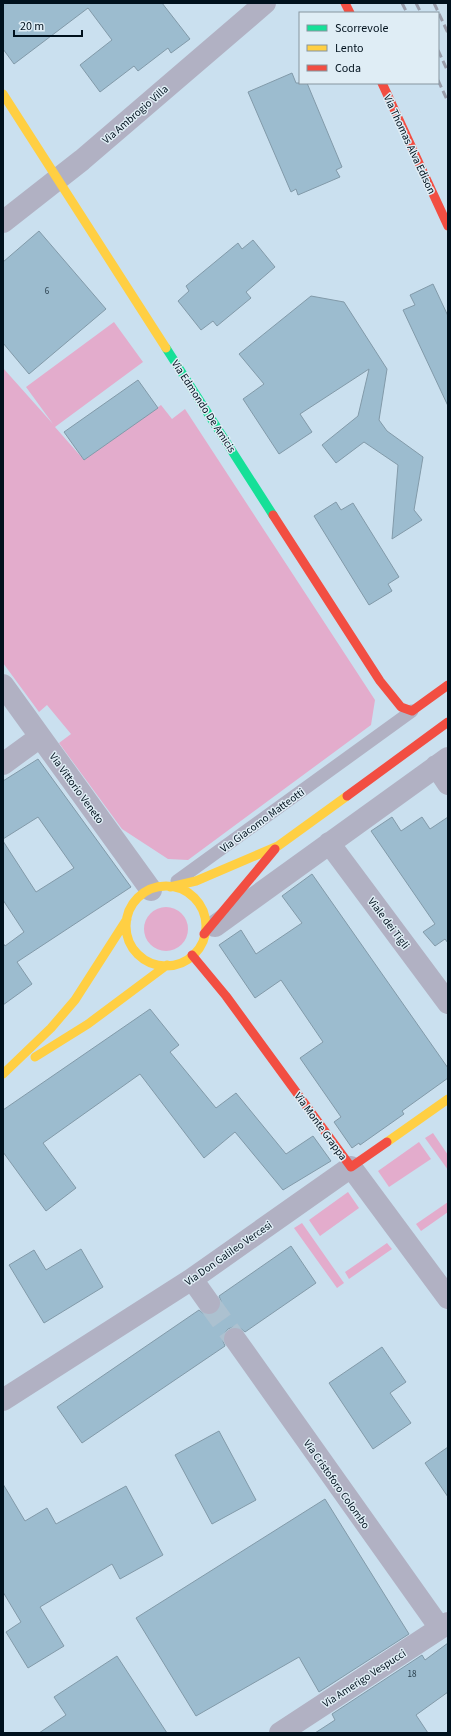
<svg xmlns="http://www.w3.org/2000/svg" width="451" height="1736" font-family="'Source Sans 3',sans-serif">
	<rect width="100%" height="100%" fill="#cae0ef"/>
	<path fill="#e3accc" d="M 114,322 L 143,362 L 55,427 L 84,460 L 161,405 L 172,419 L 185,409 L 375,700 L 371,725 L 188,860 L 168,859 L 122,829 L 59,743 L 71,734 L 47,705 L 39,712 L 3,663 L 3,368 L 53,424 L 26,387 Z
		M144 929a22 22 0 1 1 44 0a22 22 0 1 1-44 0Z
		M 433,1133 L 448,1155 L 448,1170 L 425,1138 Z
		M 419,1142 L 431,1159 L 389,1187 L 378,1171 Z
		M 348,1192 L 359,1208 L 320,1236 L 309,1220 Z
		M 448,1202 L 448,1212 L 421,1231 L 416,1224 Z
		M 302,1223 L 344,1283 L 337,1288 L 294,1228 Z
		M 387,1243 L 392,1249 L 349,1279 L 345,1272 Z"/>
	<path fill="#9cbccf" stroke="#829aa9" d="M 3,3 L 162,3 L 190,39 L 171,53 L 168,48 L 138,71 L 134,66 L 100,92 L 80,65 L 112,40 L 88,8 L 14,64 L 3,49 Z
		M 292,73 L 296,83 L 307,83 L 342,167 L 336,170 L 340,177 L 298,195 L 296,189 L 291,192 L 248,92 Z
		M 39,231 L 106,309 L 29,374 L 3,343 L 3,262 Z
		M 253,240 L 275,267 L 246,292 L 251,298 L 217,326 L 213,321 L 201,330 L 178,301 L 189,291 L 186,286 L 238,243 L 242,249 Z
		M 433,284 L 448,316 L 448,406 L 403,310 L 415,305 L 410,295 Z
		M 311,296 L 344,302 L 387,369 L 379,420 L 387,431 L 423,457 L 414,510 L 422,520 L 392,539 L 398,465 L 364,442 L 336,463 L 322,445 L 358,416 L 369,369 L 300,414 L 312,432 L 279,454 L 243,399 L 264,384 L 239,354 Z
		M 138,380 L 158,408 L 84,460 L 64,432 Z
		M 336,502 L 341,510 L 353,503 L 399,577 L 388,584 L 392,591 L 369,605 L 314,516 Z
		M 38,759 L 131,887 L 17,962 L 32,984 L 3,1005 L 3,943 L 5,946 L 24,932 L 3,900 L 3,841 L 36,892 L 74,868 L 38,817 L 3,839 L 3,781 Z
		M 392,817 L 401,831 L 422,817 L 430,829 L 448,817 L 448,943 L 445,939 L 435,946 L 423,932 L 435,924 L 371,831 Z
		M 312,874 L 448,1068 L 448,1078 L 402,1111 L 404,1114 L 360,1145 L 359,1143 L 352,1148 L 334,1122 L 341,1117 L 300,1058 L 323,1042 L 281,980 L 255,998 L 219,945 L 241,930 L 256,954 L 302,923 L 282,896 Z
		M 150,1009 L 179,1045 L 170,1052 L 216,1108 L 236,1093 L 286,1154 L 313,1136 L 331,1161 L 283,1190 L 235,1132 L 204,1158 L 140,1074 L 43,1143 L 76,1188 L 46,1211 L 3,1152 L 3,1110 Z
		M 291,1246 L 316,1283 L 245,1332 L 240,1328 L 233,1327 L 228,1329 L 224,1334 L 223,1341 L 225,1346 L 82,1443 L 57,1407 L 199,1310 L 204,1314 L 211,1315 L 216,1313 L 220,1308 L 221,1301 L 219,1296 Z
		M 81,1249 L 103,1287 L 44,1323 L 9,1265 L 34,1250 L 46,1270 Z
		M 382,1347 L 406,1382 L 390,1393 L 411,1423 L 373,1449 L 329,1383 Z
		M 219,1431 L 256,1500 L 212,1524 L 175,1455 Z
		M 448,1447 L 448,1497 L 425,1463 Z
		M 3,1484 L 25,1521 L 47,1508 L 56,1524 L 126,1486 L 163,1555 L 120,1579 L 112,1564 L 40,1607 L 64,1646 L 28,1668 L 6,1632 L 21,1622 L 3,1592 Z
		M 325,1499 L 409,1634 L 319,1692 L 299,1657 L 196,1716 L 136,1618 Z
		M 448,1643 L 448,1692 L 416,1715 L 428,1733 L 315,1733 L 335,1720 L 332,1714 L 422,1655 L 425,1660 Z
		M 117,1656 L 167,1733 L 39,1733 L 66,1715 L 54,1697 Z"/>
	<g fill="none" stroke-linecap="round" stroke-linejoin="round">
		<path stroke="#acc1d0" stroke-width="22" stroke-dasharray="22 11" stroke-linecap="butt" d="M 209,1303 L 235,1339"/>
		<path stroke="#b1b1c3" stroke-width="13" d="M 177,881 L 412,711"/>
		<path stroke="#b1b1c3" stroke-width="22" d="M 3,222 L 82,160 L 265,3
			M 3,685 L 151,890
			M 3,764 L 40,737
			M 436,766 L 448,784
			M 329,843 L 448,1003
			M 215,926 L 448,758
			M 192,1279 L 209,1303
			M 235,1339 L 440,1628
			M 3,1400 L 192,1279 L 351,1167 L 448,1298
			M 280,1733 L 448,1623"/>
		<path stroke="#16e098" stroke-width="9" d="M 166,348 L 273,515"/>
		<path stroke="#ffcf43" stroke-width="9" d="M 3,94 L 166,348
			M126 926a40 40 0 1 1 80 0a40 40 0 1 1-80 0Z
			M 170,887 L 196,881 L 278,846 L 347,796
			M 35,1057 L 88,1024 L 167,965
			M 3,1074 L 51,1028 L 75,1000 L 127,919
			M 387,1142 L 448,1099"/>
		<path stroke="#f24e42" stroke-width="9" d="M 345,3 L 350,13
			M 382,83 L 448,226
			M 273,515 L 380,681 L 401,707 L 412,711 L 448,685
			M 347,796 L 448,722
			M 204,934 L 275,849
			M 192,955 L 226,996 L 351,1167 L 387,1142"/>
		<path stroke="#9a9eac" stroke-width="3" stroke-dasharray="8 4" stroke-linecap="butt" d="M 402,3 L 407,13
			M 416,3 L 421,13
			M 434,3 L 448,33
			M 438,50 L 448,72
			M 438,80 L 448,102"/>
	</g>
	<g text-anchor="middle" stroke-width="3" stroke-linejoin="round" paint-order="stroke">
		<g font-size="9" fill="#273c4a">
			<text x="47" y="294">6</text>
			<text x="412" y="1677">18</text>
		</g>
		<g font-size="11" fill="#00111d" stroke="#dfedf5">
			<text transform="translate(135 114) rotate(-41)" y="4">Via Ambrogio Villa</text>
			<text transform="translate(410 144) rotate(65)" y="4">Via Thomas Alva Edison</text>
			<text transform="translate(204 406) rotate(57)" y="4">Via Edmondo De Amicis</text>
			<text transform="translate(77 788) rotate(54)" y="4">Via Vittorio Veneto</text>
			<text transform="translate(262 820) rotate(-36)" y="4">Via Giacomo Matteotti</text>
			<text transform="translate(389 923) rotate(53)" y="4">Viale dei Tigli</text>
			<text transform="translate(321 1126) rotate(54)" y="4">Via Monte Grappa</text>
			<text transform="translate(228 1253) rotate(-35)" y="4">Via Don Galileo Vercesi</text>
			<text transform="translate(337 1484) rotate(55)" y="4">Via Cristoforo Colombo</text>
			<text transform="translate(364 1678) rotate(-33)" y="4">Via Amerigo Vespucci</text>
		</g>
	</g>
	<rect width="451" height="1736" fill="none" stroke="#00111d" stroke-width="8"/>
	<rect x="299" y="12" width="140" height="72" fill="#dfedf5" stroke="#86959f"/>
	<rect x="307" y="25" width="20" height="6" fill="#16e098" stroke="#86959f"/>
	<text x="335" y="32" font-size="12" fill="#00111d">Scorrevole</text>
	<rect x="307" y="45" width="20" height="6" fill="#ffcf43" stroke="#86959f"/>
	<text x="335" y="52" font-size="12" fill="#00111d">Lento</text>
	<rect x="307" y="65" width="20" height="6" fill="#f24e42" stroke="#86959f"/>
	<text x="335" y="72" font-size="12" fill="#00111d">Coda</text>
	<path d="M14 30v6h68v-6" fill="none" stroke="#00111d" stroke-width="2"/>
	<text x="20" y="30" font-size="12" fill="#00111d" stroke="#dfedf5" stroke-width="3" paint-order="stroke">20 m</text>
</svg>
